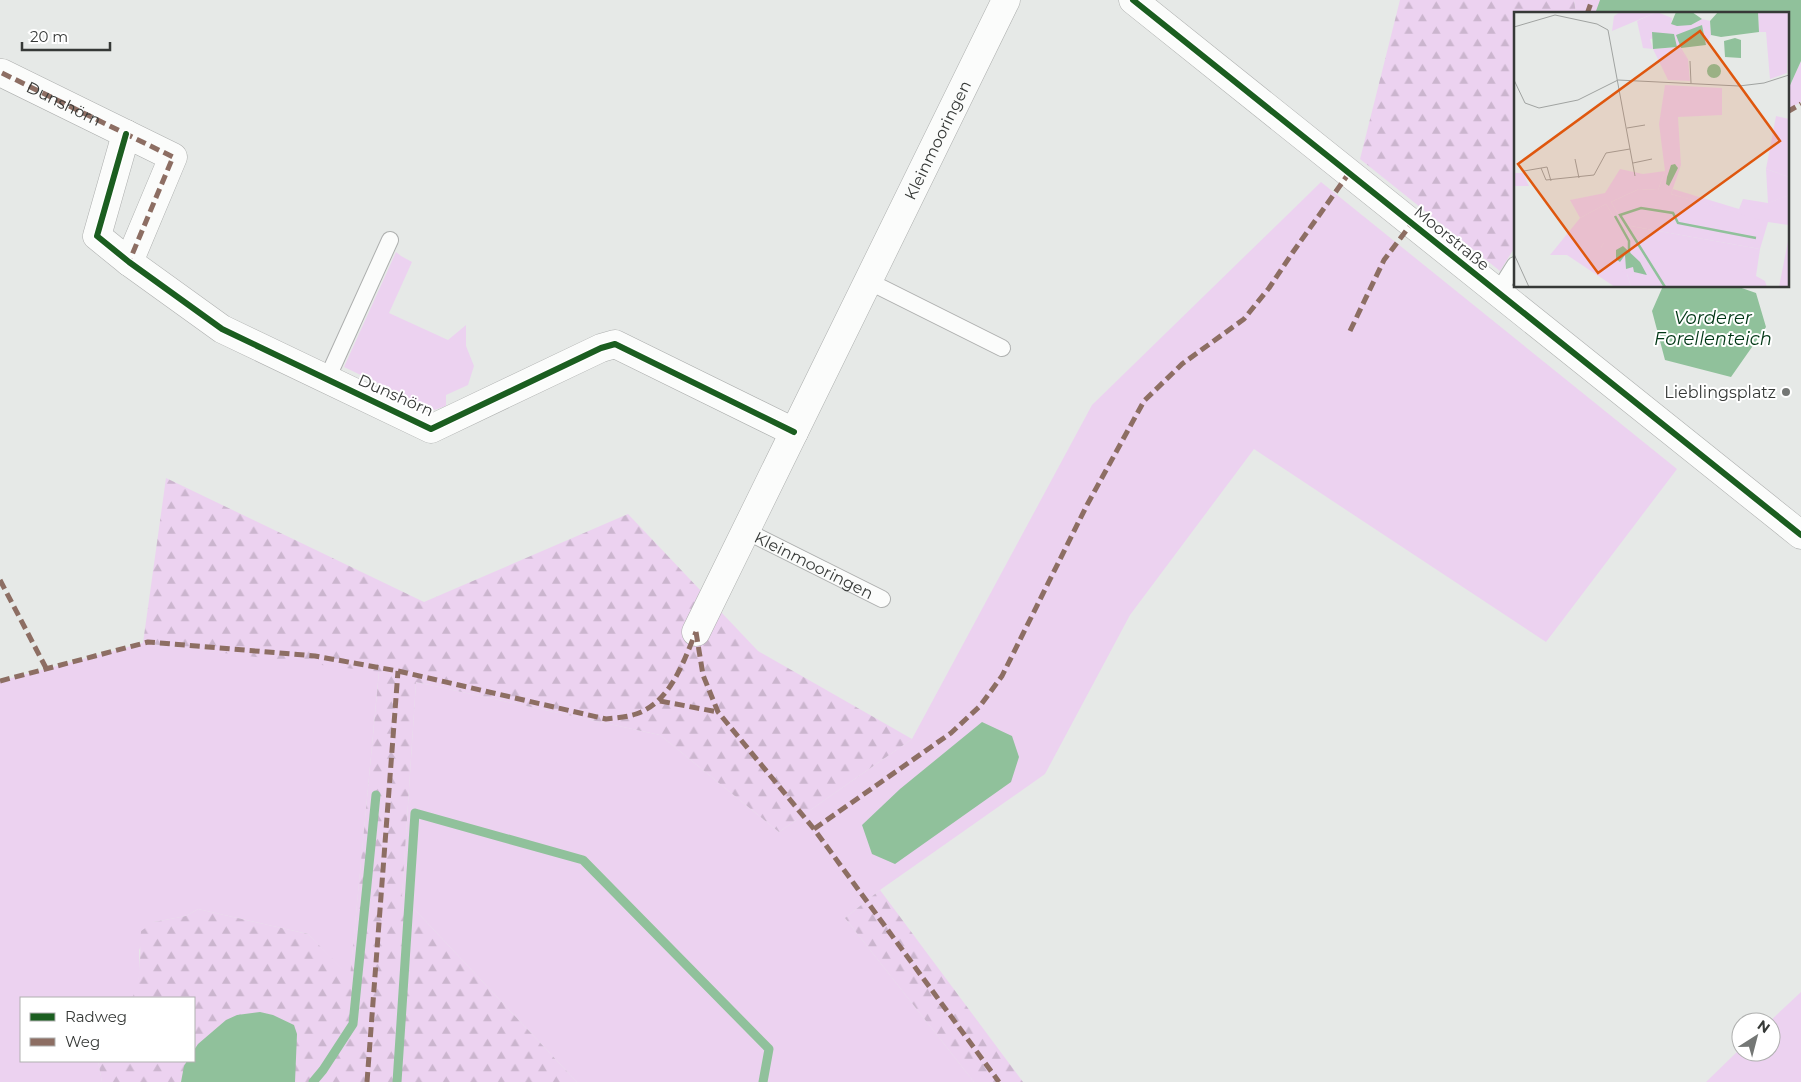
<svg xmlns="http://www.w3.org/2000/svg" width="1801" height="1082" font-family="Montserrat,sans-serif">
	<defs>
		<pattern id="forest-firs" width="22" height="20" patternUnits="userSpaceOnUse" patternTransform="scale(1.25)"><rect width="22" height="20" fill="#ecd2f0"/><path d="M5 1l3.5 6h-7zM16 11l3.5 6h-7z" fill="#cbb5ce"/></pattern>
	</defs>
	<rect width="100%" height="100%" fill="#e6e9e7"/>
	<path fill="#ecd2f0" d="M 1574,0 L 1600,0 L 1596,14 L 1576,14 Z
		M 1801,61 L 1801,102 L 1787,110 L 1787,92 Z
		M 1321,182 L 1677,469 L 1546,642 L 1254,449 L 1130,615 L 1045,774 L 880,890 L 845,918 L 974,1082 L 577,1082 L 402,896 L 416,682 L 660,735 L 779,832 L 912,739 L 1092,405 Z
		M 396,252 L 401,256 L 412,262 L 389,313 L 448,340 L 466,325 L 466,346 L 474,366 L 468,385 L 446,395 L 446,406 L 434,410 L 344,367 Z
		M 143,643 L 379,671 L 350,978 L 308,934 L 198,909 L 186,916 L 154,922 L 139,950 L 140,971 L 137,990 L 132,998 L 21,998 L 21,1061 L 98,1061 L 102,1082 L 0,1082 L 0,681 Z
		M 1801,992 L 1801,1082 L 1706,1082 L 1741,1048 L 1741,1052 L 1771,1052 L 1771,1022 L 1769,1022 Z"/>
	<path fill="url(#forest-firs)" d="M 1400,0 L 1574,0 L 1576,14 L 1515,14 L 1515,247 L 1500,271 L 1360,159 Z
		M 166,478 L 424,602 L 628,514 L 758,651 L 912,739 L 779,832 L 660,735 L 416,682 L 402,896 L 577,1082 L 102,1082 L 98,1061 L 194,1061 L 194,998 L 132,998 C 143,978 139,953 141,931 L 154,922 L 186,916 L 198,909 L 308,934 L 350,977 L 379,672 L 143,643 Z
		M 880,890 L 1023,1082 L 974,1082 L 845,918 Z"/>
	<path fill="#90c19b" d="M 1600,0 L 1801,0 L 1801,61 L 1787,92 L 1787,14 L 1600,14 L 1596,11 Z
		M 1663,286 L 1736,286 L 1756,293 L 1766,327 L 1731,377 L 1665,360 L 1652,311 Z
		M 982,722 L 1012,736 L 1019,757 L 1011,782 L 895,864 L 872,854 L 862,825 L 900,789 Z
		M 260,1012 L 273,1015 L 294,1025 L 297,1034 L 295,1082 L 181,1082 L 184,1066 L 187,1061 L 194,1061 L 194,1050 L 198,1044 L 226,1020 L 237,1015 Z"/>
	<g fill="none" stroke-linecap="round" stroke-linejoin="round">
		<path stroke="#90c19b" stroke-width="9" d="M 313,1082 L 323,1070 L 353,1024 L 376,795
			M 397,1082 L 415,813 L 583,860 L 769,1049 L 763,1082"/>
		<defs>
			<g id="lane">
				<path d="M 868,281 L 1002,348"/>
				<path d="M 1498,292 L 1515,265"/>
				<path d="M 327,379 L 390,240"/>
				<path id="s1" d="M 746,531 L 882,599"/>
			</g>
			<g id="street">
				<path d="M 1133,0 L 1801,535"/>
				<path d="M 2,73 L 173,157 L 129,262"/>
				<path d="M 126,134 L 97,236 L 129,262 L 222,329 L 431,429 L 601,348 L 615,344 L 794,432"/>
				<path id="s2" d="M 696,632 L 1006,0"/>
			</g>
		</defs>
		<use href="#lane" stroke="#adafae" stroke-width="18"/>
		<use href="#street" stroke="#adafae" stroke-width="29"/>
		<use href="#lane" stroke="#fbfcfb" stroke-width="16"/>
		<use href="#street" stroke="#fbfcfb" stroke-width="28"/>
		<g stroke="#8d6e63" stroke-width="5" stroke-dasharray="10 5" stroke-linecap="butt">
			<path d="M 1587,14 L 1592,0"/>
			<path id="s3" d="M 2,73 L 173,157 L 129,262"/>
			<path d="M 1787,112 L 1801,104"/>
			<path d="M 1350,331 L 1384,260 L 1412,223"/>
			<path d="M 0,580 L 46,668"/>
			<path d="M 696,632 L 703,675 L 718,712 L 814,829 L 999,1082"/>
			<path d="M 0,681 L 148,642 L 315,656 L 398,671 L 606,719 C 616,718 627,717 636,714 C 671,702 683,662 696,632"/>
			<path d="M 660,701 L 718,712"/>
			<path d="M 814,829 L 951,733 L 980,706 L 1002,676 L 1087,505 L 1144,401 L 1182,364 L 1244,319 L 1269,288 L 1293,252 L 1349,173"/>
			<path d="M 367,1082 L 398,671"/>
		</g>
		<defs>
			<path id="cycleway" d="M 1133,0 L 1801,535
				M 126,134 L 97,236 L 129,262 L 222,329 L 431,429 L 601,348 L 615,344 L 794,432"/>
		</defs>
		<use href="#cycleway" stroke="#fff" stroke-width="9"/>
		<use href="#cycleway" stroke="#1b5e20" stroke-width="6"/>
	</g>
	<circle fill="#747775" stroke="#fff" stroke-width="2" cx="1786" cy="392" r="5"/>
	<g text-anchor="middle" stroke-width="4" stroke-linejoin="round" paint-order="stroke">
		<g font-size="16" fill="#363937" stroke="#fff">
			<text dy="6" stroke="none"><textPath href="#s3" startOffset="69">Dunshörn</textPath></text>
			<text dy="6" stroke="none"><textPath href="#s2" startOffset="548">Kleinmooringen</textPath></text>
			<text transform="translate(1452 238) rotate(39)" y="6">Moorstraße</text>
			<text transform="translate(396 395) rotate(24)" y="6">Dunshörn</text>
			<text dy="6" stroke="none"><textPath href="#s1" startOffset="76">Kleinmooringen</textPath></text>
		</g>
		<g font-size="16" fill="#363937" stroke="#fff" text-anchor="end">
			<text x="1776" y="398">Lieblingsplatz</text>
		</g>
		<g font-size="18" font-style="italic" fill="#003715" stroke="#fff">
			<text x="1713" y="324">Vorderer<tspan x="1713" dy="21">Forellenteich</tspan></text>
		</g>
	</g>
	<g transform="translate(1514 12)">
		<rect width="275" height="275" fill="#e6e9e7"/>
		<path d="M 143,0 L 158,6 L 157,12 L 177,13 L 188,7 L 196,9 L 197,23 L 192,33 L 188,13 L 167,36 L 174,47 L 163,35 L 159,22 L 136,27 L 139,37 L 129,36 L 123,9 ZM 244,0 L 275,0 L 273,61 L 256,67 L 252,20 L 245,20 ZM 151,73 L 208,76 L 208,103 L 164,105 L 167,153 L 157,182 L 254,209 L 254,191 L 275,183 L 275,213 L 254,210 L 246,237 L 111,213 L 97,190 L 125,177 L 144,178 L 151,159 L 145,112 ZM 262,104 L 275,107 L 275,165 L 252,157 ZM 0,161 L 9,161 L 15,174 L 0,174 ZM 92,192 L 112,225 L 90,231 L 87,235 L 113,262 L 117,275 L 101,275 L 53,243 L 36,243 L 66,206 ZM 275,224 L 275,275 L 265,275 Z" fill="#ecd2f0"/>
		<path d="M 106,0 L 143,0 L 98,19 L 100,4 ZM 163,35 L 174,47 L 176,69 L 154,68 L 139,37 ZM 106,157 L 129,162 L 151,159 L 144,178 L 125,177 L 97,190 L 111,213 L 246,237 L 242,264 L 251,269 L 253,275 L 117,275 L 113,262 L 92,252 L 87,235 L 91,229 L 111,224 L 92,192 L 66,206 L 56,188 L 91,181 ZM 252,157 L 275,165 L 275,183 L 255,191 L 254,210 L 157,182 L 159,177 L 225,197 L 229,187 L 254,191 Z" fill="#ecd2f0"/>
		<path d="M 162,0 L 178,0 L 188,7 L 177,13 L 163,14 L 157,12 ZM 204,0 L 244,0 L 245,20 L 207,25 L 197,23 L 196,9 ZM 188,13 L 192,33 L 167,36 L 162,23 ZM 138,20 L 160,22 L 163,35 L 139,37 ZM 221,26 L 227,28 L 227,46 L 211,45 L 210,29 ZM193 59a7 7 0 1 1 14 0a7 7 0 1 1-14 0ZM 161,152 L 164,156 L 155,174 L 152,172 L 153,165 L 157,153 ZM 109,234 L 126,250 L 133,263 L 120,260 L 119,255 L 112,257 L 111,243 L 106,250 L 102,247 L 102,238 Z" fill="#90c19b"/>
		<path fill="none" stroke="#90c19b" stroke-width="2.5" d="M 101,204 L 115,229 L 115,241M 151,275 L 106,203 L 127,196 L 159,201 L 164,211 L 242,226"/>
		<path fill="none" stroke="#a0a3a1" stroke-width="1" d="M 0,15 L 41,3 L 83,12 L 94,18 L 121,164M 176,49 L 177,71M 0,68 L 11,91 L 25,96 L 64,88 L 104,68 L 225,74 L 250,71 L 275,63M 113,116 L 131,113M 61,147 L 65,166M 119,151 L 138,147M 27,156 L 32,168 L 80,163 L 92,141 L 116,137M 10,159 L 33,155 L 37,169M 0,242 L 15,275"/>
		<path fill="#df570e" fill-opacity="0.15" stroke="#df570e" stroke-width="2.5" d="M 186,19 L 266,129 L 84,261 L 4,152 Z"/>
		<rect width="275" height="275" fill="none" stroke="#363937" stroke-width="2.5"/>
	</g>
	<rect x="20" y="997" width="175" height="65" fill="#ffffff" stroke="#afb0af"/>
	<rect x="30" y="1013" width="25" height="8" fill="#1b5e20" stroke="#afb0af"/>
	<text x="65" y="1022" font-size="15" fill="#363937">Radweg</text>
	<rect x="30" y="1038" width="25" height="8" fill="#8d6e63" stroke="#afb0af"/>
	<text x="65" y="1047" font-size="15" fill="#363937">Weg</text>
	<g transform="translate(1756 1037) rotate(36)"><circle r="24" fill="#ffffff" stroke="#afb0af"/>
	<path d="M0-4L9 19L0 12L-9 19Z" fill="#747775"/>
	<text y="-8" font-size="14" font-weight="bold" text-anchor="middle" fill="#363937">N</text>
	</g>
	<path d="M22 42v8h88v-8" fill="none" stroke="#363937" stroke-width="2.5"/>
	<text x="30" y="42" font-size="15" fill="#363937" stroke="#ffffff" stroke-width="4" paint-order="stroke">20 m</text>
</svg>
